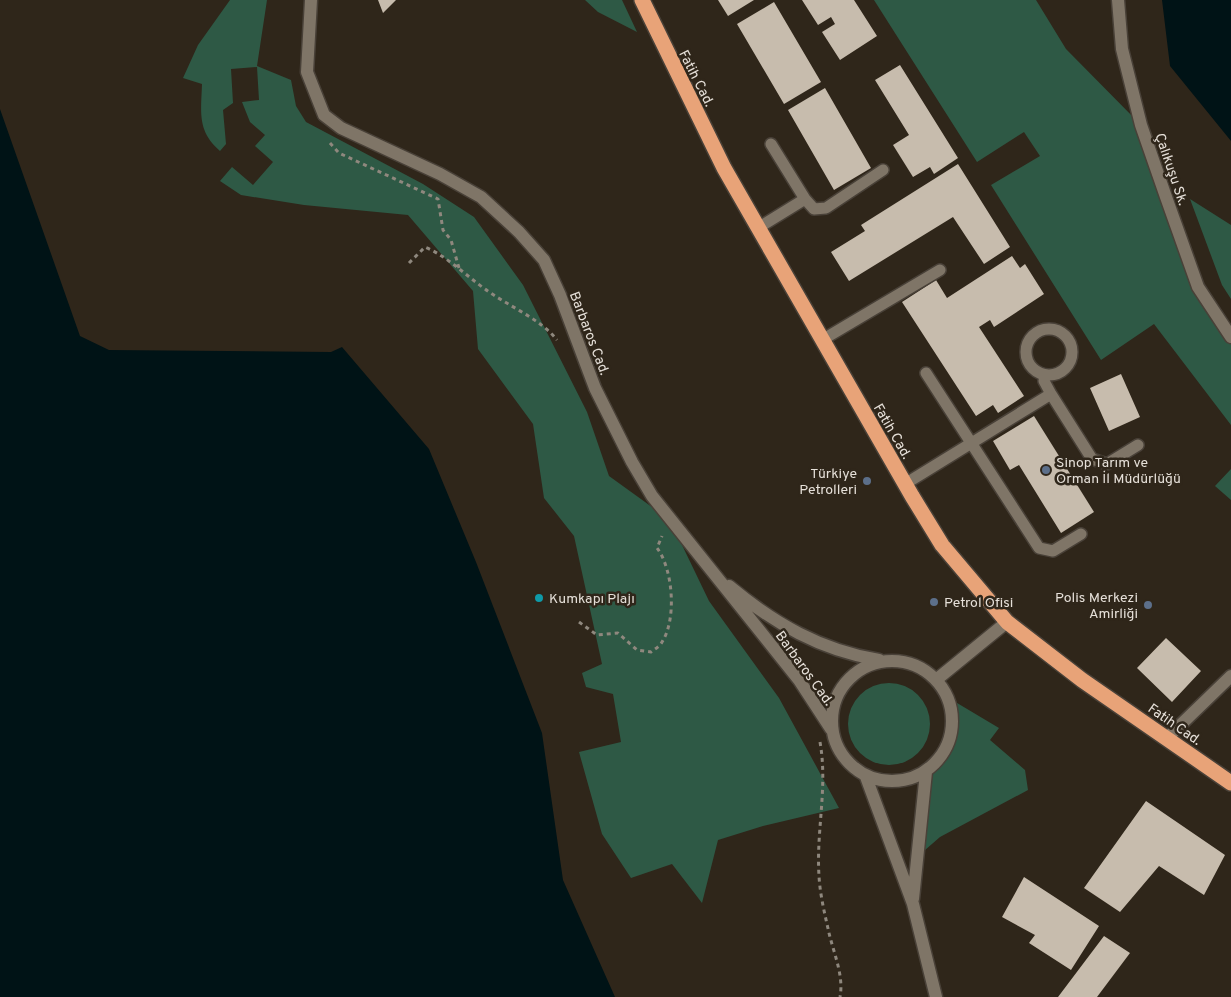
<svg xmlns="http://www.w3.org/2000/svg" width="1231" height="997" font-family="Overpass,sans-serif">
	<rect width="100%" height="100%" fill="#2f261a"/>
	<path fill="#2e5945" d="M 230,0 L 267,0 L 257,66 L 291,80 L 296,106 L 306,122 L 423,184 L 474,217 L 523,285 L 587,412 L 609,476 L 670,520 L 709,601 L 779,698 L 839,808 L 763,826 L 718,840 L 702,903 L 672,864 L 631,878 L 602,834 L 579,752 L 621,742 L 613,694 L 586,687 L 582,673 L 602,664 L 574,536 L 544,498 L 533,424 L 478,349 L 473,291 L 408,215 L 304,205 L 241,195 L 220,181 L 232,167 L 253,185 L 273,162 L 255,146 L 265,135 L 250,122 L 242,102 L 259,100 L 257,67 L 231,69 L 233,103 L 223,110 L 226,144 L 220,151 C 197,131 201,113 202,84 L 183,78 L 198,45 Z
		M 585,0 L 622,0 L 637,32 L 598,12 Z
		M 874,0 L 1036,0 L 1066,49 L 1141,125 L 1198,287 L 1231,337 L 1231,425 L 1154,324 L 1101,360 L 991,185 L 1040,156 L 1024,132 L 977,162 Z
		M 1190,199 L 1231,225 L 1231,299 L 1222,285 Z
		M 1231,469 L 1231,500 L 1215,486 Z
		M848 724a41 41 0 1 1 82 0a41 41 0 1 1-82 0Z
		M 947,697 L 999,728 L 990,740 L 1025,770 L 1028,790 L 940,837 L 917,857 L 926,772 L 941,757 L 950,739 L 952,718 Z"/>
	<path fill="#001316" d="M 1162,0 L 1231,0 L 1231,141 L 1170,66 Z
		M 0,109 L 80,336 L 109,350 L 331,352 L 342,347 L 429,449 L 476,562 L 542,733 L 563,880 L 615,997 L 0,997 Z"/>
	<path fill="#c7bcad" d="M 378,0 L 396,0 L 383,13 Z
		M 718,0 L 754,0 L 728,16 Z
		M 802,0 L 854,0 L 877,36 L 840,60 L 822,32 L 835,24 L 831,17 L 818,25 Z
		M 774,2 L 821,82 L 784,104 L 737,24 Z
		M 900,65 L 958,158 L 934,174 L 930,167 L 913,177 L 893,145 L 909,135 L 875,80 Z
		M 825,88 L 871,168 L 834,190 L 788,110 Z
		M 958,164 L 1010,247 L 984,264 L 953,217 L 849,281 L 831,252 L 865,231 L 861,225 Z
		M 1012,256 L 1020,268 L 1025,264 L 1044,294 L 994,327 L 990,320 L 979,327 L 1024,396 L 998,413 L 993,405 L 976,416 L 902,302 L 936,280 L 947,298 Z
		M 1121,374 L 1140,417 L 1109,431 L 1090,388 Z
		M 1034,416 L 1094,512 L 1061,533 L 1019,465 L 1010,470 L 993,441 Z
		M 1166,638 L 1201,671 L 1172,702 L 1137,668 Z
		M 1146,801 L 1225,855 L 1204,895 L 1159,866 L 1120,912 L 1084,888 Z
		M 1024,877 L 1099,926 L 1071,970 L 1029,943 L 1035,935 L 1002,917 Z
		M 1104,936 L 1130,953 L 1097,997 L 1058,997 Z"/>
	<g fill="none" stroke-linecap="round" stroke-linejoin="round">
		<defs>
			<path id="lane" d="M 771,144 L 805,199 L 814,209 L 826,208 L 883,170
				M 758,228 L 805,199
				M1026 352a23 23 0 1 1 46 0a23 23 0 1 1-46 0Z
				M 822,340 L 940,270
				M 926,373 L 1039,548 L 1053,551 L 1081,534
				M 1051,394 L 1092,459 L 1107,464 L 1138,445
				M 905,484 L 1051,394 L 1044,381 L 1045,375"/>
			<path id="secondary" d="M 311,0 L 307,72 L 324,115 L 341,128 L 440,174 L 481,197 L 519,232 L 544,260 L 560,295 L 595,388 L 632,462 L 652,496 L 799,680 L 831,729
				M 1118,0 L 1122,49 L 1141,125 L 1166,197 L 1198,287 L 1231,337
				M 729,586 C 775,624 820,650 879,660
				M832 721a60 60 0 1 1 120 0a60 60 0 1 1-120 0Z
				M 936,680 L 1007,622
				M 1167,738 L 1231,676
				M 866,777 L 913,904 L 936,997
				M 913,899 L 926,772"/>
			<path id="highway" d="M 642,0 L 724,168 L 912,496 L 942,545 L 1007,622 L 1082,680 L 1231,783"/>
		</defs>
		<use href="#lane" stroke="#494138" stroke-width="14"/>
		<use href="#secondary" stroke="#494138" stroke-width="15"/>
		<use href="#highway" stroke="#494138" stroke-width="18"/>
		<path stroke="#8f887e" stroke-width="3" stroke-dasharray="4 4" stroke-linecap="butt" d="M 330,143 L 339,153 L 438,199 L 443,230 L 451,240 L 459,268
			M 409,263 L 425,247 C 448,257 464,274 485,289 C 506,305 541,319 557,340
			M 579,622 L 597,635 L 618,633 L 637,650 L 651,652 C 655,649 660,646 662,642 C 677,619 673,569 657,548 L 662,536
			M 820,742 C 828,787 816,831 819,876 C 820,895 825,915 829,933 C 834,954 844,976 840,997"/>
		<use href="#lane" stroke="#7f7567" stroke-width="11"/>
		<use href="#secondary" stroke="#7f7567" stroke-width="12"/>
		<use href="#highway" stroke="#e8a378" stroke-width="15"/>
	</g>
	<g fill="#5c6f8a" stroke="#2f261a" stroke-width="2">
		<circle cx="1046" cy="470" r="5"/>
		<circle cx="867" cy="481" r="5"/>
		<circle cx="934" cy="602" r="5"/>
		<circle cx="1148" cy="605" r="5"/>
	</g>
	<circle fill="#0f9aa8" stroke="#2f261a" stroke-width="2" cx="539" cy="598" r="5"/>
	<g text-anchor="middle" stroke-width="5" stroke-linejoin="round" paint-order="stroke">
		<g font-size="14" fill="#e6e0d9" stroke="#2f261a">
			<text transform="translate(697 78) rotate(63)" y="5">Fatih Cad.</text>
			<text transform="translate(1172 169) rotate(71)" y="5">Çalıkuşu Sk.</text>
			<text transform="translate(590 333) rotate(69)" y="5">Barbaros Cad.</text>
			<text transform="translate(893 431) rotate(60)" y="5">Fatih Cad.</text>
			<text transform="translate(805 668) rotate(54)" y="5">Barbaros Cad.</text>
			<text transform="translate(1175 724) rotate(35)" y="5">Fatih Cad.</text>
		</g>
		<g font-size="14" fill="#e6e0d9" stroke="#2f261a" text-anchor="start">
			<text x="1056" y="467">Sinop Tarım ve<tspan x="1056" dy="16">Orman İl Müdürlüğü</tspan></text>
			<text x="857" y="478" text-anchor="end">Türkiye<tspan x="857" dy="16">Petrolleri</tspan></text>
			<text x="1138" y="602" text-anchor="end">Polis Merkezi<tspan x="1138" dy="16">Amirliği</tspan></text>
			<text x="549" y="603">Kumkapı Plajı</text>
			<text x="944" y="607">Petrol Ofisi</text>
		</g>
	</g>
</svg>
